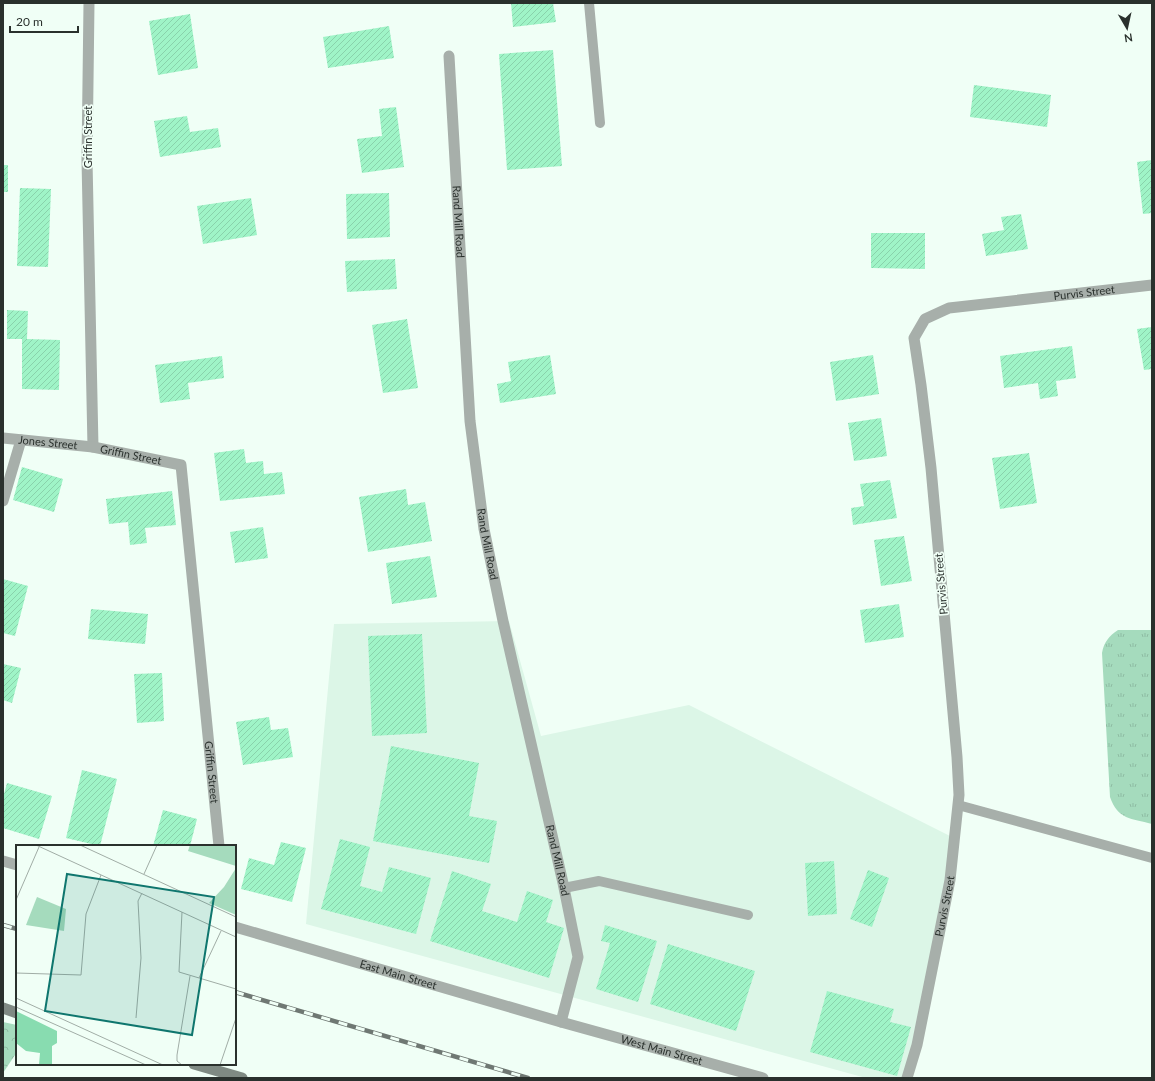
<svg xmlns="http://www.w3.org/2000/svg" width="1155" height="1081" font-family="Lato,sans-serif">
	<defs>
		<pattern id="grass-tufts" width="24" height="20" patternUnits="userSpaceOnUse"><rect width="24" height="20" fill="#a5dbbd"/><path d="M3 7l-1-3M5 7V3M7 7l1-3M15 17l-1-3M17 17v-4M19 17l1-3" fill="none" stroke="#8ebca3"/></pattern>
		<pattern id="park-crowns" width="20" height="18" patternUnits="userSpaceOnUse"><rect width="20" height="18" fill="#a5dbbd"/><path d="M2 6a3 3 0 1 1 6 0M12 15a3 3 0 1 1 6 0" fill="none" stroke="#8ebca3"/></pattern>
		<pattern id="building-hatch" width="6" height="6" patternUnits="userSpaceOnUse"><rect width="6" height="6" fill="#9ff4c7"/><path d="M-1 1l2-2M0 6l6-6M5 7l2-2" fill="none" stroke="#89d2ab"/></pattern>
	</defs>
	<rect width="100%" height="100%" fill="#f0fff6"/>
	<path fill="#dcf6e7" d="M 509,621 L 541,736 L 689,705 L 954,838 L 905,1078 L 866,1078 L 306,924 L 334,624 Z"/>
	<path fill="url(#grass-tufts)" d="M 1118,630 L 1152,630 L 1152,824 C 1131,818 1118,820 1110,797 L 1102,653 C 1104,642 1109,636 1118,630 Z"/>
	<path fill="url(#park-crowns)" d="M 3,1022 L 17,1025 L 17,1052 L 3,1073 Z"/>
	<path fill="url(#building-hatch)" d="M 511,3 L 553,3 L 556,22 L 513,27 Z
		M 190,14 L 198,68 L 158,75 L 149,21 Z
		M 389,26 L 394,58 L 328,68 L 323,37 Z
		M 553,50 L 562,166 L 507,170 L 499,54 Z
		M 974,85 L 1051,95 L 1047,127 L 970,117 Z
		M 396,107 L 404,167 L 362,173 L 357,139 L 382,136 L 379,109 Z
		M 187,116 L 190,132 L 218,128 L 221,147 L 160,157 L 154,121 Z
		M 1152,160 L 1152,213 L 1143,214 L 1137,162 Z
		M 3,165 L 8,165 L 8,192 L 3,192 Z
		M 20,188 L 51,189 L 48,267 L 17,266 Z
		M 389,193 L 390,237 L 347,239 L 346,194 Z
		M 251,198 L 257,235 L 203,244 L 197,206 Z
		M 1021,214 L 1028,249 L 986,256 L 982,234 L 1004,230 L 1001,217 Z
		M 871,233 L 925,233 L 925,269 L 871,268 Z
		M 395,259 L 397,289 L 347,292 L 345,261 Z
		M 7,310 L 28,311 L 27,339 L 60,340 L 59,390 L 22,389 L 22,339 L 7,339 Z
		M 407,319 L 418,388 L 383,393 L 372,325 Z
		M 1152,327 L 1152,369 L 1144,370 L 1137,329 Z
		M 1072,346 L 1076,378 L 1056,381 L 1058,396 L 1040,399 L 1038,383 L 1004,388 L 1000,356 Z
		M 550,355 L 556,394 L 500,403 L 497,384 L 511,381 L 508,362 Z
		M 873,355 L 879,394 L 836,401 L 830,362 Z
		M 222,356 L 224,378 L 188,383 L 190,399 L 160,403 L 155,365 Z
		M 881,418 L 887,456 L 854,461 L 848,423 Z
		M 244,449 L 246,463 L 263,461 L 264,474 L 282,472 L 285,494 L 220,501 L 214,453 Z
		M 1029,453 L 1037,503 L 1000,509 L 992,458 Z
		M 22,467 L 63,479 L 54,512 L 13,500 Z
		M 890,480 L 897,518 L 853,525 L 851,508 L 864,506 L 860,484 Z
		M 406,489 L 408,505 L 425,502 L 432,541 L 368,552 L 359,497 Z
		M 172,491 L 176,525 L 145,528 L 147,543 L 130,545 L 128,522 L 109,524 L 106,499 Z
		M 263,527 L 268,558 L 235,563 L 230,532 Z
		M 904,536 L 912,581 L 881,586 L 874,540 Z
		M 430,556 L 437,597 L 392,604 L 386,563 Z
		M 3,579 L 28,586 L 15,636 L 3,633 Z
		M 899,604 L 904,637 L 865,643 L 860,610 Z
		M 91,609 L 148,614 L 145,644 L 88,639 Z
		M 422,634 L 427,733 L 372,736 L 368,636 Z
		M 3,664 L 21,668 L 12,703 L 3,700 Z
		M 162,673 L 164,721 L 137,723 L 134,674 Z
		M 269,717 L 271,730 L 288,728 L 293,757 L 243,765 L 236,722 Z
		M 391,746 L 479,763 L 469,816 L 497,821 L 489,863 L 373,841 Z
		M 82,770 L 117,779 L 100,846 L 66,838 Z
		M 7,783 L 52,796 L 39,839 L 3,828 L 3,798 Z
		M 163,810 L 197,819 L 190,846 L 153,846 Z
		M 340,839 L 370,847 L 360,886 L 382,892 L 389,867 L 431,878 L 416,934 L 321,909 Z
		M 281,842 L 306,848 L 292,902 L 241,889 L 249,858 L 274,865 Z
		M 834,861 L 837,914 L 808,916 L 805,863 Z
		M 868,870 L 889,878 L 872,927 L 850,919 Z
		M 452,871 L 491,884 L 482,911 L 517,922 L 527,891 L 553,900 L 546,922 L 564,928 L 549,978 L 430,941 Z
		M 605,925 L 657,941 L 638,1002 L 596,989 L 610,943 L 601,941 Z
		M 668,944 L 755,971 L 736,1031 L 650,1004 Z
		M 827,991 L 894,1009 L 890,1022 L 911,1027 L 897,1076 L 810,1052 Z"/>
	<g fill="none" stroke-linecap="round" stroke-linejoin="round">
		<path stroke="#a7afaa" stroke-width="10" d="M 589,3 L 600,123
			M 958,805 L 1152,858
			M 564,888 L 599,881 L 748,915"/>
		<g stroke="#a7afaa" stroke-width="11">
			<path d="M 89,3 L 87,160 L 93,447"/>
			<path id="s1" d="M 449,56 L 470,421 L 484,529 L 503,621 L 563,883 L 578,957 L 561,1022"/>
			<path id="s2" d="M 3,438 L 93,447 L 181,465 L 219,846"/>
			<path d="M 3,501 L 21,440"/>
			<path id="s3" d="M 907,1078 L 917,1045 L 950,880 L 959,795 L 957,757 L 931,468 L 921,385 L 914,338 L 925,319 L 949,308 L 1152,285"/>
		</g>
		<g stroke="#a7afaa" stroke-width="11">
			<path d="M 3,861 L 17,865"/>
			<path id="s4" d="M 235,927 L 561,1022 L 763,1078"/>
		</g>
		<path stroke="#7f8a83" stroke-width="11" d="M 3,1008 L 17,1013
			M 194,1064 L 242,1078"/>
		<defs>
			<path id="rail" d="M 3,925 L 17,929
				M 235,992 L 528,1078"/>
		</defs>
		<use href="#rail" stroke="#6f7873" stroke-width="4.5"/>
		<use href="#rail" stroke="#f0fff6" stroke-width="3" stroke-dasharray="9" stroke-linecap="butt"/>
	</g>
	<g text-anchor="middle" stroke-width="3.5" stroke-linejoin="round" paint-order="stroke">
		<g font-size="11" fill="#2a312d" stroke="#f0fff6">
			<text transform="translate(88 137) rotate(-90)" y="4">Griffin Street</text>
			<text dy="4" stroke="none"><textPath href="#s1" startOffset="166">Rand Mill Road</textPath></text>
			<text dy="4" stroke="none"><textPath href="#s3" startOffset="932">Purvis Street</textPath></text>
			<text dy="4" stroke="none"><textPath href="#s2" startOffset="45">Jones Street</textPath></text>
			<text dy="4" stroke="none"><textPath href="#s2" startOffset="129">Griffin Street</textPath></text>
			<text dy="4" stroke="none"><textPath href="#s1" startOffset="490">Rand Mill Road</textPath></text>
			<text transform="translate(941 584) rotate(-95)" y="4">Purvis Street</text>
			<text dy="4" stroke="none"><textPath href="#s2" startOffset="489">Griffin Street</textPath></text>
			<text dy="4" stroke="none"><textPath href="#s1" startOffset="814">Rand Mill Road</textPath></text>
			<text dy="4" stroke="none"><textPath href="#s3" startOffset="176">Purvis Street</textPath></text>
			<text dy="4" stroke="none"><textPath href="#s4" startOffset="170">East Main Street</textPath></text>
			<text dy="4" stroke="none"><textPath href="#s4" startOffset="444">West Main Street</textPath></text>
		</g>
	</g>
	<g transform="translate(16 845)">
		<rect width="220" height="220" fill="#f0fff6"/>
		<path d="M 21,52 L 50,64 L 48,86 L 10,80 Z" fill="#a5dbbd"/>
		<path d="M 0,166 L 41,186 L 41,198 L 36,201 L 36,220 L 23,220 L 24,208 L 10,206 L 0,198 Z" fill="#88dcb0"/>
		<path d="M 174,0 L 220,0 L 220,21 L 172,6 ZM 220,23 L 220,70 L 193,58 L 208,42 Z" fill="#a5dbbd"/>
		<path d="M 187,0 L 220,0 L 220,9 L 202,9 Z" fill="#a5dbbd"/>
		<path fill="none" stroke="#a1ada6" stroke-width="1" d="M 20,0 L 220,92M 64,0 L 220,72M 128,29 L 141,0M 0,55 L 23,2M 166,67 L 163,127 L 220,144M 0,128 L 65,130 L 70,69 L 85,30M 183,133 L 205,86M 0,153 L 147,220M 0,162 L 130,220M 120,173 L 125,113 L 122,56 L 126,48M 166,220 L 161,216 L 161,210 L 174,131M 204,220 L 220,173"/>
		<path fill="#0f766e" fill-opacity="0.15" stroke="#0f766e" stroke-width="2" d="M 51,29 L 198,52 L 176,190 L 29,166 Z"/>
		<rect width="220" height="220" fill="none" stroke="#2a312d" stroke-width="2"/>
	</g>
	<rect width="1155" height="1081" fill="none" stroke="#2a312d" stroke-width="8"/>
	<g transform="translate(1127 28) rotate(171)" stroke="#f0fff6" stroke-width="3" paint-order="stroke">
	<path d="M0-3L7 15L0 10L-7 15Z" fill="#2a312d"/>
	<text y="-6" font-size="11" font-weight="bold" text-anchor="middle" fill="#2a312d">N</text>
	</g>
	<path d="M10 26v6h68v-6" fill="none" stroke="#2a312d" stroke-width="2"/>
	<text x="16" y="26" font-size="12" fill="#2a312d" stroke="#f0fff6" stroke-width="3" paint-order="stroke">20 m</text>
</svg>
